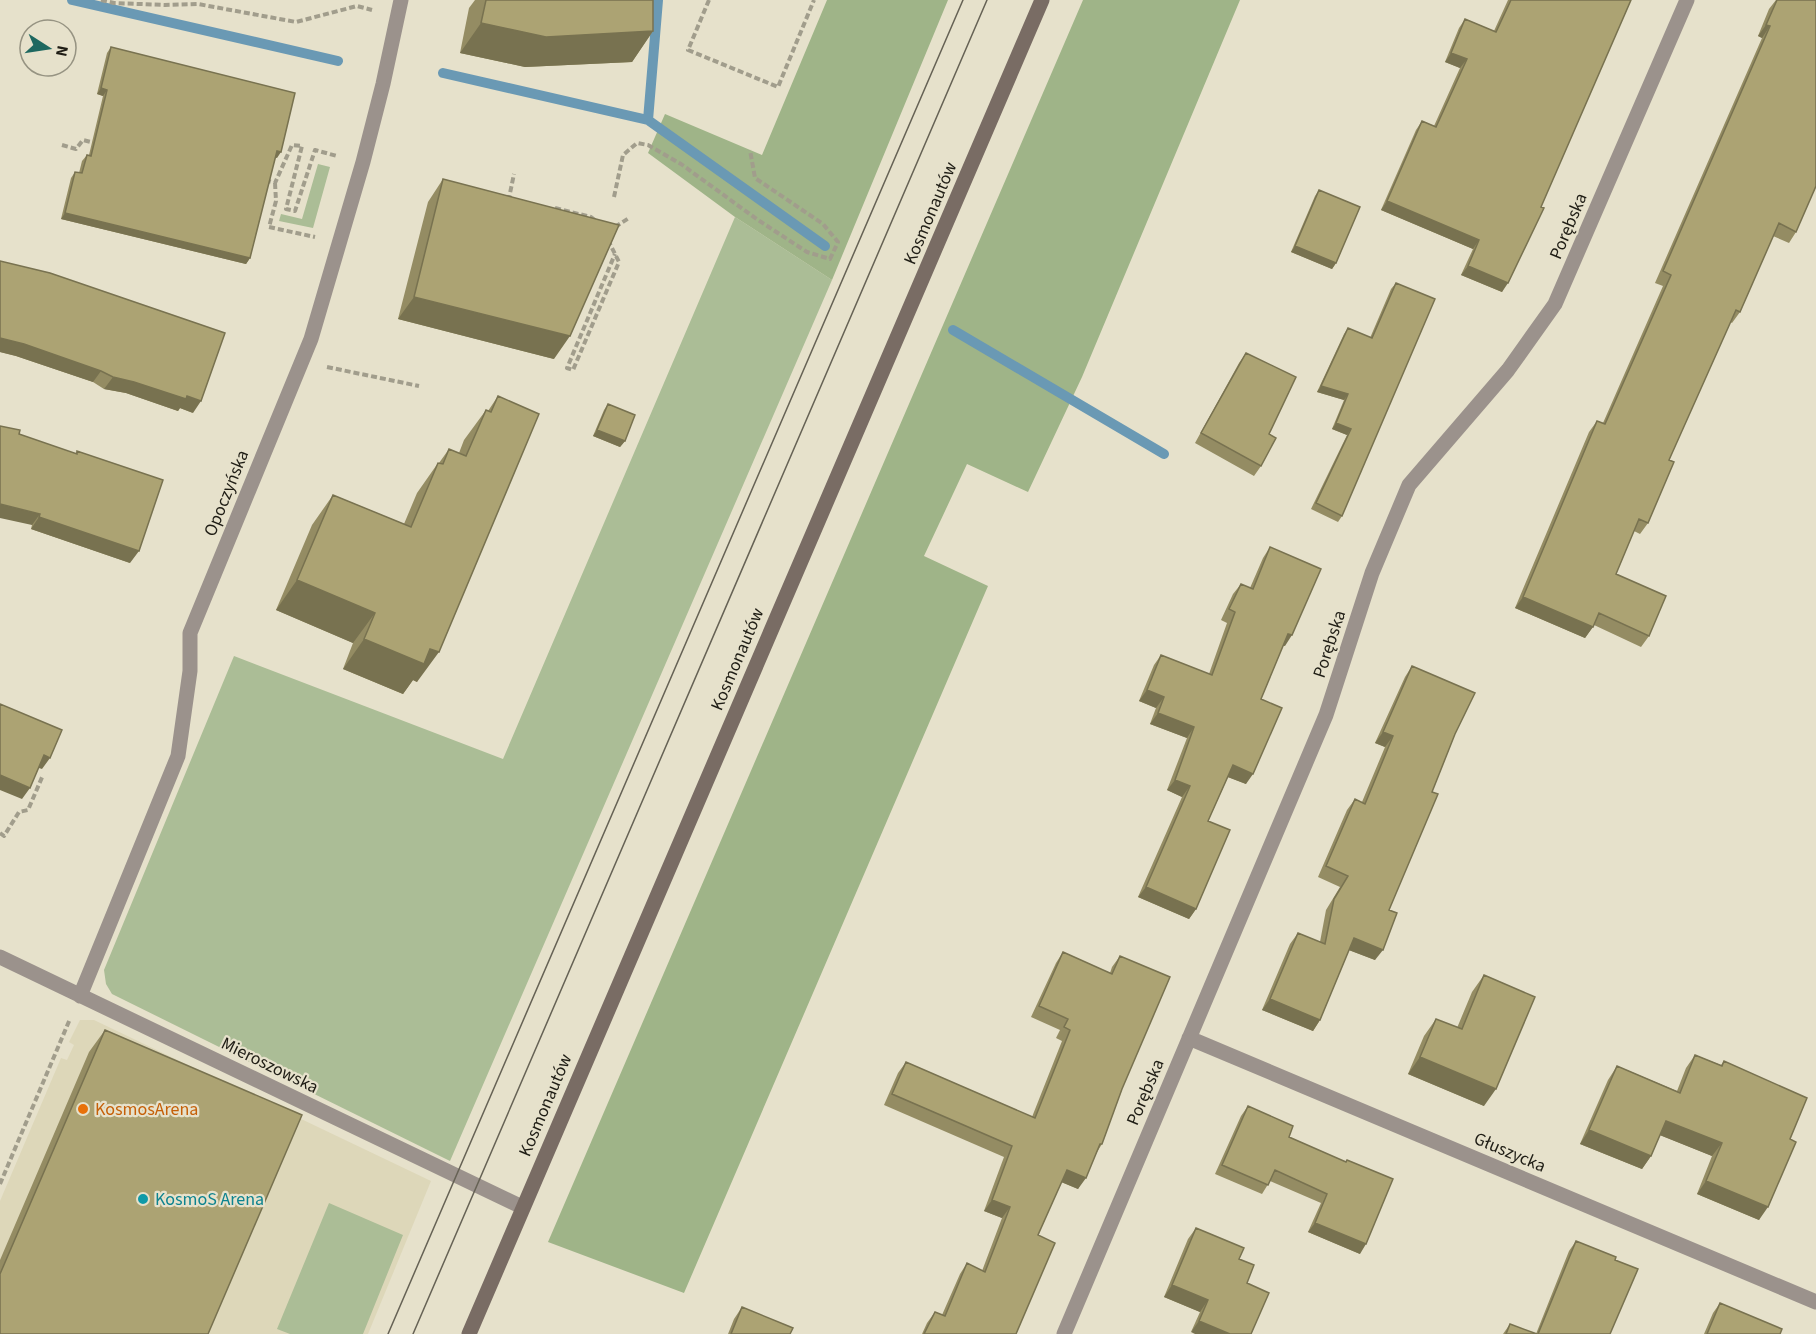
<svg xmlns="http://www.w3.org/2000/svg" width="1816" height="1334" font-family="'Source Sans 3',sans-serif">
	<rect width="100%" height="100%" fill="#e6e1cb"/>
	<path fill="#ddd7b9" d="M 80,1020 L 94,1020 L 431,1181 L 368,1334 L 0,1334 L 0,1201 L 61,1058 L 67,1060 L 74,1045 L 69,1042 Z"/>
	<path fill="#abbd96" d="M 318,164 L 330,167 L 313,228 L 279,221 L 281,214 L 302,219 Z
		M 735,217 L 832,280 L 450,1161 L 112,994 L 106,984 L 104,970 L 234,656 L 503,759 Z
		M 329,1203 L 403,1235 L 363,1334 L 290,1334 L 277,1329 Z"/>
	<path fill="#9fb488" d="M 827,0 L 948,0 L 832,280 L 735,217 L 648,153 L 665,114 L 762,155 Z
		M 1083,0 L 1240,0 L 1082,377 L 1028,492 L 967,464 L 924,556 L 988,586 L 684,1293 L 548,1242 Z"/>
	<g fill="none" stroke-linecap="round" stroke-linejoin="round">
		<path stroke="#6a99b4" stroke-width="10" d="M 72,0 L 338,61
			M 658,0 L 648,120 L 825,246
			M 443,73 L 648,120
			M 953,330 L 1164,454"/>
		<path stroke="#a19d8c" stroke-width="4" stroke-dasharray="6 3" stroke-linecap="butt" d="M 101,0 L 114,3 L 165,5 L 198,4 L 296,22 L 357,6 L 372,10
			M 709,0 L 688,50 L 778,87 L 814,0
			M 62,145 L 76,149 L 83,140 L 95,143
			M 265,180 L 275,183 L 292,145 L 302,146 L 286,209 L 295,211 L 315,150 L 337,156
			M 275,183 L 276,201 L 269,227 L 315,237
			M 614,197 L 623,155 L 637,143 L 648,145 L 681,164 L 758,220 L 807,252 L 830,259 L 838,242 L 823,224 L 755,178 L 750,150
			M 512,198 L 509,198 L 514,174
			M 555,208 L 591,217 L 596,221
			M 615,227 L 629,218
			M 608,240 L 619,262 L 573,370 L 567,368 L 615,254
			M 327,367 L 419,386
			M 0,833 L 4,836 L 19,812 L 28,810 L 43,775
			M 0,1184 L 70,1019"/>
		<path stroke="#9b928c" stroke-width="15" d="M 0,957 L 522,1207
			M 80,996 L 178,756 L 190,671 L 190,633 L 311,339 L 363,162 L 383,84 L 401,0
			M 1189,1038 L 1816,1302
			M 1064,1334 L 1326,715 L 1372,573 L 1409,485 L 1508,370 L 1555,304 L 1687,0"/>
		<path stroke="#796c64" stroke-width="15" d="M 469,1334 L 1042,0"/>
		<path stroke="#666255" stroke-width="1.5" d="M 388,1334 L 963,0
			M 413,1334 L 987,0"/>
	</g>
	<path fill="#948c63" d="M 475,0 L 653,0 L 653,31 L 632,62 L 525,67 L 460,53 L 469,8 Z
		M 1508,0 L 1631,0 L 1502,292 L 1461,275 L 1473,249 L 1381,210 L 1416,130 L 1422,121 L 1434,126 L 1460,68 L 1445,62 L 1459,28 L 1465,19 L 1494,31 Z
		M 1776,0 L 1816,0 L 1796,232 L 1789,243 L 1773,236 L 1740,312 L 1732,323 L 1730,322 L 1669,460 L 1648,523 L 1640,534 L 1634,531 L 1616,574 L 1649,636 L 1641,647 L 1594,625 L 1585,638 L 1515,608 L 1589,432 L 1597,421 L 1603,423 L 1663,286 L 1655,283 L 1762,38 L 1758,36 L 1769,9 Z
		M 111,47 L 277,158 L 275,158 L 250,258 L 246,264 L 61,219 L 71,178 L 75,172 L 79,173 L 82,161 L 87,155 L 89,155 L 103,96 L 97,94 L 107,53 Z
		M 443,179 L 554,359 L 398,319 L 428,202 Z
		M 1319,190 L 1336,263 L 1332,269 L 1291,252 L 1315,196 Z
		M 0,261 L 193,413 L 180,408 L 178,411 L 126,393 L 104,389 L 93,382 L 16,356 L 0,352 Z
		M 1396,283 L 1342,516 L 1338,522 L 1311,509 L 1347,435 L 1332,429 L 1344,400 L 1317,392 L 1344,334 L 1348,328 L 1370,338 L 1391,289 Z
		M 1246,353 L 1269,434 L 1261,466 L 1254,476 L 1195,443 L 1239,363 Z
		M 498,396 L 417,682 L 413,680 L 403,694 L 343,669 L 353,643 L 276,610 L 312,525 L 333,495 L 404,524 L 417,493 L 438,463 L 439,463 L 449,449 L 459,453 L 464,440 L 486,410 L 488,411 Z
		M 608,404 L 625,441 L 620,447 L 593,436 L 604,410 Z
		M 19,434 L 75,454 L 77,451 L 130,563 L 31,529 L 32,525 Z
		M 1270,547 L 1285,646 L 1283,646 L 1261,699 L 1246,784 L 1228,777 L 1208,821 L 1196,909 L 1189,919 L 1138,897 L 1182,797 L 1167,790 L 1187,738 L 1150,724 L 1156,708 L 1139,701 L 1154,665 L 1161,655 L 1209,674 L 1227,623 L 1221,620 L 1233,594 L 1241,584 L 1250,588 L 1263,558 Z
		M 1412,666 L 1455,734 L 1432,792 L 1389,910 L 1375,960 L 1349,950 L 1320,1020 L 1313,1031 L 1262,1010 L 1290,944 L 1298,933 L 1320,942 L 1326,910 L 1340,887 L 1318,877 L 1347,810 L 1355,799 L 1362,802 L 1385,747 L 1375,743 L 1405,677 Z
		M 1063,952 L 1110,973 L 1112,967 L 1120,956 L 1122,1089 L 1102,1144 L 1097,1152 L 1078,1189 L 1061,1182 L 1038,1235 L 1016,1334 L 922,1334 L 927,1323 L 935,1312 L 942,1315 L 960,1274 L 967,1263 L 982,1271 L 1002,1218 L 984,1211 L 1004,1157 L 884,1105 L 898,1073 L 906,1062 L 1032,1117 L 1062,1041 L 1056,1038 L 1060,1030 L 1031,1017 L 1056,963 Z
		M 1484,975 L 1484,1106 L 1408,1074 L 1424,1036 L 1436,1019 L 1457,1028 L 1472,992 Z
		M 105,1030 L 0,1334 L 0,1260 L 89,1052 Z
		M 1695,1055 L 1721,1065 L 1724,1061 L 1790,1139 L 1759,1220 L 1697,1194 L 1712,1156 L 1660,1135 L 1651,1156 L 1642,1169 L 1580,1144 L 1608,1080 L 1617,1066 L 1677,1091 L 1686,1068 Z
		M 1248,1106 L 1289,1137 L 1345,1162 L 1360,1254 L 1308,1232 L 1321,1203 L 1270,1181 L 1262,1194 L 1215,1174 L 1241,1116 Z
		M 1196,1228 L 1239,1259 L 1254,1265 L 1191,1332 L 1200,1312 L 1164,1297 L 1188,1239 Z
		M 1576,1241 L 1615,1260 L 1610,1334 L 1503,1334 L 1510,1324 L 1536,1334 L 1569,1251 Z
		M 1720,1303 L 1780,1334 L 1704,1334 L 1713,1313 Z
		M 742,1307 L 790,1334 L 728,1334 L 734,1319 Z"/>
	<path fill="#787250" d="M 481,23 L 653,31 L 632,62 L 525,67 L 460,53 Z
		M 1766,25 L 1770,26 L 1762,38 L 1758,36 Z
		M 1451,53 L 1467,59 L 1460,68 L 1445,62 Z
		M 101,88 L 107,90 L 103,96 L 97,94 Z
		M 277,151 L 281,152 L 277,158 L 273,157 Z
		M 1387,201 L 1479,240 L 1473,249 L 1381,210 Z
		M 65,213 L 250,258 L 246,264 L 61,219 Z
		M 1295,246 L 1336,263 L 1332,269 L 1291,252 Z
		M 1468,266 L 1508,283 L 1502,292 L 1461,275 Z
		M 414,297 L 570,336 L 554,359 L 398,319 Z
		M 0,338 L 24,344 L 101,371 L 93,382 L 16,356 L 0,352 Z
		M 113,377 L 134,382 L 187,396 L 201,401 L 193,413 L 180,408 L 178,411 L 126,393 L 104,389 Z
		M 1321,386 L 1348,394 L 1344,400 L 1317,392 Z
		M 1336,423 L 1351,429 L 1347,435 L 1332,429 Z
		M 597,430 L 625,441 L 620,447 L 593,436 Z
		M 0,504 L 40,514 L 32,525 L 0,518 Z
		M 39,517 L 139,551 L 130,563 L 31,529 Z
		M 297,580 L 375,613 L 353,643 L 276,610 Z
		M 1523,597 L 1593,627 L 1585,638 L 1515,608 Z
		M 1288,634 L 1292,635 L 1285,646 L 1281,644 Z
		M 364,639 L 430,649 L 439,652 L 417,682 L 413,680 L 403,694 L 343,669 Z
		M 1147,690 L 1164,697 L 1156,708 L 1139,701 Z
		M 1158,713 L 1194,727 L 1187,738 L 1150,724 Z
		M 1383,732 L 1393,736 L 1385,747 L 1375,743 Z
		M 44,755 L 50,758 L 42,769 L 36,767 Z
		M 1233,765 L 1253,774 L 1246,784 L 1225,776 Z
		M 0,775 L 30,788 L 22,799 L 0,790 Z
		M 1175,780 L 1190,786 L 1182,797 L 1167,790 Z
		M 1146,887 L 1196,909 L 1189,919 L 1138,897 Z
		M 1354,938 L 1383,950 L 1375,960 L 1346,949 Z
		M 1270,999 L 1320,1020 L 1313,1031 L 1262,1010 Z
		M 1420,1057 L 1496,1089 L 1484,1106 L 1408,1074 Z
		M 1666,1121 L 1722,1143 L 1712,1156 L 1657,1134 Z
		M 1589,1130 L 1651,1156 L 1642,1169 L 1580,1144 Z
		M 1067,1170 L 1086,1178 L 1078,1189 L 1059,1181 Z
		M 1706,1181 L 1768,1207 L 1759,1220 L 1697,1194 Z
		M 992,1200 L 1010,1207 L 1002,1218 L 984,1211 Z
		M 1315,1223 L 1366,1244 L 1360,1254 L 1308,1232 Z
		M 1172,1285 L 1208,1300 L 1200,1312 L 1164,1297 Z
		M 1199,1321 L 1230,1334 L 1195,1334 L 1191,1332 Z"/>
	<path fill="#aca373" stroke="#787250" stroke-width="1.5" d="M 486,0 L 653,0 L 653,31 L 546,37 L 481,23 Z
		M 1511,0 L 1631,0 L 1541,207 L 1544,208 L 1508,283 L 1468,266 L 1479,240 L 1387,201 L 1422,121 L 1436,127 L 1467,59 L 1451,53 L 1465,19 L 1496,32 Z
		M 1777,0 L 1816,0 L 1816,186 L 1796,232 L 1779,223 L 1740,312 L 1736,310 L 1669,460 L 1674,462 L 1648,523 L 1639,519 L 1616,574 L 1666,596 L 1649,636 L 1599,613 L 1593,627 L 1523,597 L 1597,421 L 1605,424 L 1671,275 L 1663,271 L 1770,26 L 1766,25 Z
		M 111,47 L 295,93 L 281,152 L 277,151 L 250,258 L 65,213 L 75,172 L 82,173 L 87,155 L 91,156 L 107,90 L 101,88 Z
		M 443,179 L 619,225 L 570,336 L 414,297 Z
		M 1319,190 L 1360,207 L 1336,263 L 1295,246 Z
		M 0,261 L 50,273 L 225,333 L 201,401 L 187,396 L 186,399 L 134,382 L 113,377 L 101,371 L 24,344 L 0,338 Z
		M 1396,283 L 1435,299 L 1342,516 L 1316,503 L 1351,429 L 1336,423 L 1348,394 L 1321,386 L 1348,328 L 1372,338 Z
		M 1246,353 L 1296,377 L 1269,434 L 1276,438 L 1261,466 L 1201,433 Z
		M 498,396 L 539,414 L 439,652 L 430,649 L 424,664 L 364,639 L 375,613 L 297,580 L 333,495 L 411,527 L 438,463 L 443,464 L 449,449 L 466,456 L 486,410 L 491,412 Z
		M 608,404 L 635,415 L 625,441 L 597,430 Z
		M 0,426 L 20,430 L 19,434 L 77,454 L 77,451 L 163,480 L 139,551 L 39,517 L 40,514 L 0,504 Z
		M 1270,547 L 1321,569 L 1292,635 L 1288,634 L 1261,699 L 1282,708 L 1253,774 L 1233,765 L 1208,821 L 1230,830 L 1196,909 L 1146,887 L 1190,786 L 1175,780 L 1194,727 L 1158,713 L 1164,697 L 1147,690 L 1161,655 L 1212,675 L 1235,612 L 1229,609 L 1241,584 L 1253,589 Z
		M 1412,666 L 1475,693 L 1455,734 L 1432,792 L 1438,794 L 1389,910 L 1397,913 L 1383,950 L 1354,938 L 1320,1020 L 1270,999 L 1298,933 L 1325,944 L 1334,899 L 1348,876 L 1326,866 L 1355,799 L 1365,804 L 1393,736 L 1383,732 Z
		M 0,704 L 62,730 L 50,758 L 44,755 L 30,788 L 0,775 Z
		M 1063,952 L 1112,974 L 1120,956 L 1170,977 L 1122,1089 L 1102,1144 L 1100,1144 L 1086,1178 L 1067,1170 L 1038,1235 L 1055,1243 L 1016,1334 L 924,1334 L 935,1312 L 945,1316 L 967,1263 L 985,1272 L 1010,1207 L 992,1200 L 1012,1146 L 892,1094 L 906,1062 L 1035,1118 L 1070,1030 L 1064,1027 L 1068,1019 L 1039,1006 Z
		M 1484,975 L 1535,997 L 1496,1089 L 1420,1057 L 1436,1019 L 1462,1029 Z
		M 105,1030 L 302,1115 L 208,1334 L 0,1334 L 0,1274 Z
		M 1695,1055 L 1722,1066 L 1724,1061 L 1807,1098 L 1790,1139 L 1796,1142 L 1768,1207 L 1706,1181 L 1722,1143 L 1666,1121 L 1651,1156 L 1589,1130 L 1617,1066 L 1680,1093 Z
		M 1248,1106 L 1293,1126 L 1289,1137 L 1346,1162 L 1347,1160 L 1393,1179 L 1366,1244 L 1315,1223 L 1327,1194 L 1275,1170 L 1268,1185 L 1222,1165 Z
		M 1196,1228 L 1244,1248 L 1239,1259 L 1254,1265 L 1247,1283 L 1269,1293 L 1251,1334 L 1230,1334 L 1199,1321 L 1208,1300 L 1172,1285 Z
		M 1576,1241 L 1616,1257 L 1615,1260 L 1638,1269 L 1610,1334 L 1538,1334 Z
		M 1720,1303 L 1782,1329 L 1780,1334 L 1707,1334 Z
		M 742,1307 L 793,1328 L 790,1334 L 731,1334 Z
		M 1510,1324 L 1537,1334 L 1506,1334 Z"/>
	<circle fill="#e8710a" stroke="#e6e1cb" stroke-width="2" cx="83" cy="1109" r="6"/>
	<circle fill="#0f9aa8" stroke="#e6e1cb" stroke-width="2" cx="143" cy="1199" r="6"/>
	<g text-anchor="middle" stroke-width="4.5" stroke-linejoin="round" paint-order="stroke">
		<g font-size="18" fill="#1f1d15" stroke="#e6e1cb">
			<text transform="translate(930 213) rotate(-67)" y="6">Kosmonautów</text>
			<text transform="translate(1568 226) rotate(-67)" y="6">Porębska</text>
			<text transform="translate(226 493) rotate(-68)" y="6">Opoczyńska</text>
			<text transform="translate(1329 644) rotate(-72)" y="6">Porębska</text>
			<text transform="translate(737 659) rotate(-67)" y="6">Kosmonautów</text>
			<text transform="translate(270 1065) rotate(26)" y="6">Mieroszowska</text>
			<text transform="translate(1145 1092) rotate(-67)" y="6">Porębska</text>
			<text transform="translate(545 1105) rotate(-67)" y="6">Kosmonautów</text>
			<text transform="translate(1510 1152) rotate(23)" y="6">Głuszycka</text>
		</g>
		<g font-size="18" fill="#c56008" stroke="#e6e1cb" text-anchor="start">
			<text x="95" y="1115">KosmosArena</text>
		</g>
		<g font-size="18" fill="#0d838f" stroke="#e6e1cb" text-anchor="start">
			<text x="155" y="1205">KosmoS Arena</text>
		</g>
	</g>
	<g transform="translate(48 48) rotate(102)"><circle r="28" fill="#e6e1cb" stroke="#969382" stroke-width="1.5"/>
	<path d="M0-4.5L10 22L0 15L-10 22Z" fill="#1e6860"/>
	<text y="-9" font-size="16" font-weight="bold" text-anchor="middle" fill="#1f1d15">N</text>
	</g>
</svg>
